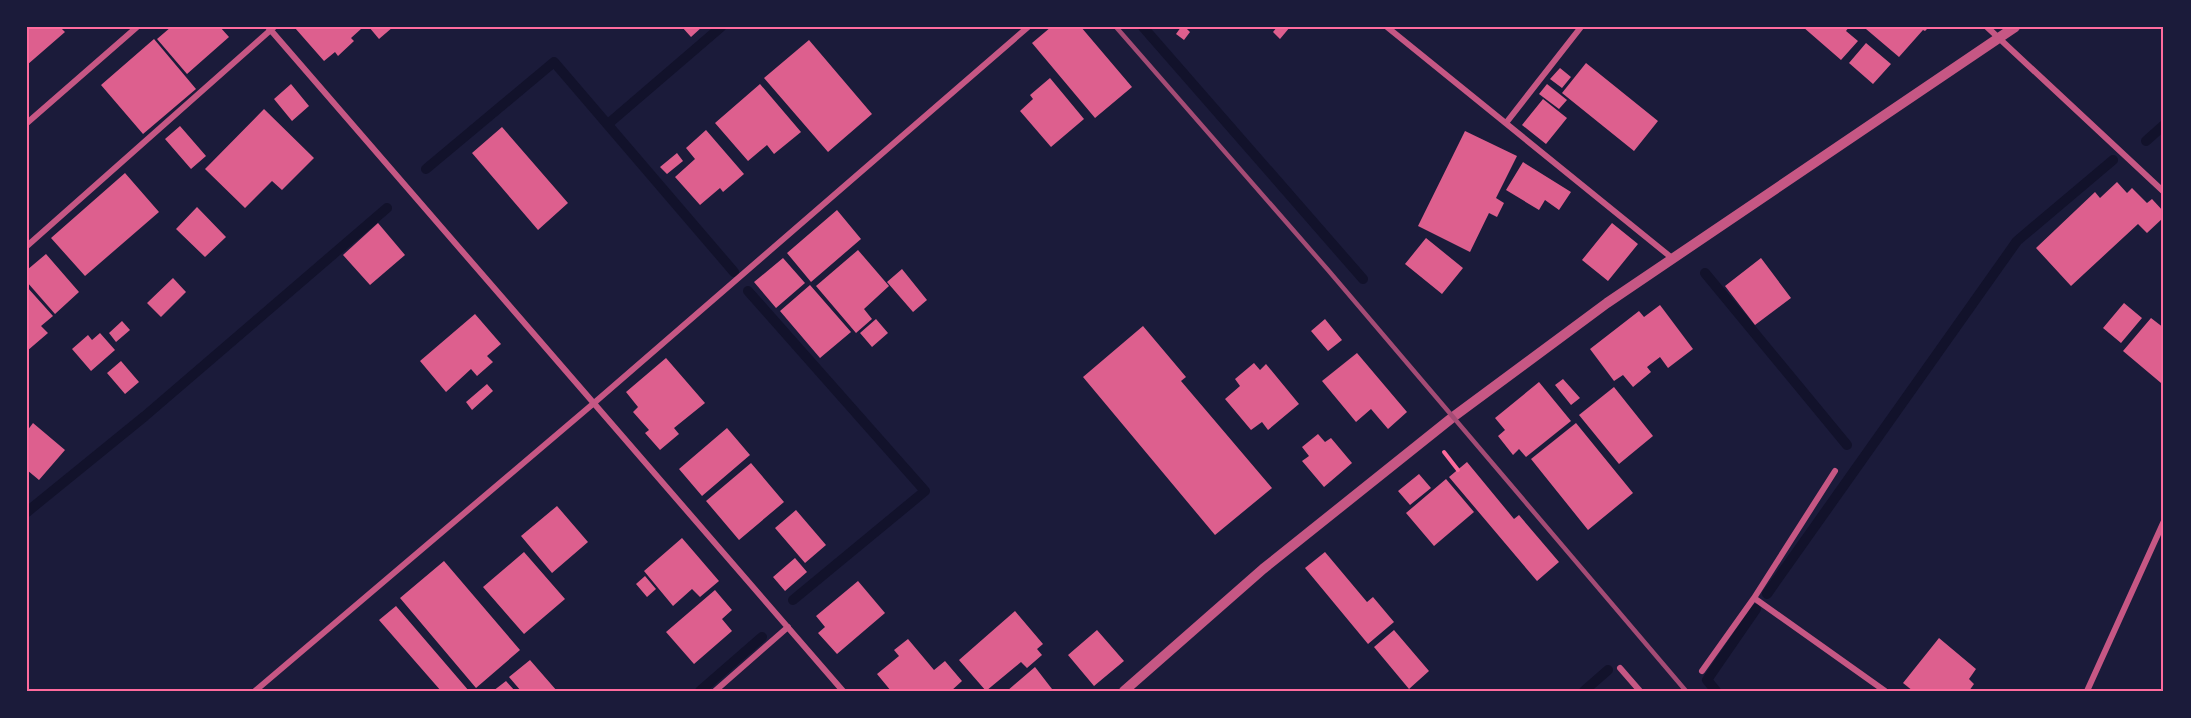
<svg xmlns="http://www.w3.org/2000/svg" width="2191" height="718" font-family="Figtree,sans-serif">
	<rect width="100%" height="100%" fill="#1b1b3a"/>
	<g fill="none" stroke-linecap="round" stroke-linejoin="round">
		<path stroke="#12122b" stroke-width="10" d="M 1143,27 L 1363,279
			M 608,124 L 721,27
			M 2146,141 L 2164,125
			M 426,169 L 554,62 L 734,272
			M 1705,273 L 1847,445
			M 748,291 L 925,491 L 793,600
			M 27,512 L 145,416 L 387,208
			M 1767,594 L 2017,241 L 2113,160
			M 700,691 L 762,637
			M 1584,691 L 1608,670
			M 1716,691 L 1707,680 L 1756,609"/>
	</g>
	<path fill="#dd5f8e" d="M 27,27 L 60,27 L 65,32 L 27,65 Z
		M 171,27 L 220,27 L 229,37 L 187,74 L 157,39 Z
		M 297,27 L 360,27 L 361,29 L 351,38 L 354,41 L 338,56 L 335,52 L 324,61 L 295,28 Z
		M 369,27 L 393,27 L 379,39 Z
		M 682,27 L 702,27 L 691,37 Z
		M 1051,27 L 1081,27 L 1132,87 L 1095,118 L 1032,43 Z
		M 1181,27 L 1185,27 L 1190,32 L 1184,40 L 1176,34 Z
		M 1277,27 L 1290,27 L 1280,39 L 1273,32 Z
		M 1803,27 L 1849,27 L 1846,31 L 1858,41 L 1841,60 Z
		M 1868,27 L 1929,27 L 1925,31 L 1923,30 L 1899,57 L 1866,29 Z
		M 154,39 L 196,89 L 143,134 L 101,85 Z
		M 809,40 L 872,114 L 828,152 L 764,78 Z
		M 1866,43 L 1891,64 L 1873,84 L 1849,63 Z
		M 1586,63 L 1658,121 L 1634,151 L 1562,93 Z
		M 1560,68 L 1571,77 L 1562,88 L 1550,79 Z
		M 1050,78 L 1084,119 L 1051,147 L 1020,111 L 1033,99 L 1030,95 Z
		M 291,84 L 309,106 L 292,121 L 274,99 Z
		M 760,84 L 801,132 L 774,154 L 767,145 L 748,161 L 715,123 Z
		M 1547,84 L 1567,100 L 1559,109 L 1539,94 Z
		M 1543,99 L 1567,118 L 1546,144 L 1522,125 Z
		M 264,109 L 314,158 L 282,190 L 272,181 L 245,208 L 205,169 Z
		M 180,126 L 206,156 L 191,169 L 165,139 Z
		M 502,127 L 568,203 L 538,230 L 472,153 Z
		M 706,130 L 744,174 L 723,192 L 720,188 L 700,205 L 675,177 L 695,159 L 686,148 Z
		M 1465,131 L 1517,156 L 1496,198 L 1504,203 L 1497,217 L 1489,213 L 1470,252 L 1418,226 Z
		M 677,153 L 683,161 L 667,174 L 660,167 Z
		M 1523,162 L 1571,192 L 1559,210 L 1545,200 L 1539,210 L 1506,190 Z
		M 125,173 L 159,212 L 85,276 L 51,238 Z
		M 2117,182 L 2127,193 L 2132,188 L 2147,203 L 2152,199 L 2164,212 L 2164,217 L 2147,233 L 2138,224 L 2071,286 L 2036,248 L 2095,192 L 2100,198 Z
		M 197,207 L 226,237 L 205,257 L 176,229 Z
		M 837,210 L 861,239 L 811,282 L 787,253 Z
		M 378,223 L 405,255 L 370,285 L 343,255 Z
		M 1612,223 L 1638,244 L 1608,281 L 1582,260 Z
		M 1426,238 L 1463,268 L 1442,294 L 1405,264 Z
		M 858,250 L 889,286 L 864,309 L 872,319 L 856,333 L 816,286 Z
		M 46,254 L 79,292 L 55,314 L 27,282 L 27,270 Z
		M 783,258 L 805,283 L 776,308 L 754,282 Z
		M 1761,258 L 1791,298 L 1755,325 L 1725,286 Z
		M 902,269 L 927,300 L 913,312 L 887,282 Z
		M 173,278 L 186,292 L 161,317 L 147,303 Z
		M 810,285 L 851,332 L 820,358 L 780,311 Z
		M 27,287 L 53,316 L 41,326 L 48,333 L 27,351 Z
		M 2124,303 L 2142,318 L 2121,343 L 2103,328 Z
		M 1660,305 L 1693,349 L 1668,368 L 1660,357 L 1647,367 L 1651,372 L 1633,387 L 1623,375 L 1614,381 L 1590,349 L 1639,311 L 1644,317 Z
		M 475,314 L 501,344 L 487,356 L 493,362 L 477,376 L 471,369 L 446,392 L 420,361 Z
		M 2151,318 L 2164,328 L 2164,379 L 2161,383 L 2123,351 Z
		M 876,319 L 888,333 L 872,347 L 860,333 Z
		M 1325,319 L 1342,340 L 1328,351 L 1311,331 Z
		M 122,321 L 130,330 L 116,342 L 109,333 Z
		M 1143,326 L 1186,377 L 1181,381 L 1272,488 L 1215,535 L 1083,377 Z
		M 100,333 L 115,350 L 91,371 L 72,349 L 88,335 L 92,340 Z
		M 1357,353 L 1407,412 L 1388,429 L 1371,409 L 1356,422 L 1322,381 Z
		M 666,358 L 705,403 L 674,428 L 679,434 L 660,450 L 645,433 L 649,430 L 633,412 L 638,407 L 626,392 Z
		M 121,361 L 139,382 L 125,394 L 107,373 Z
		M 1254,363 L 1260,370 L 1266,364 L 1299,404 L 1268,430 L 1262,422 L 1251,430 L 1225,399 L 1240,386 L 1235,379 Z
		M 1563,379 L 1580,398 L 1571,405 L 1555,385 Z
		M 1539,382 L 1571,421 L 1526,457 L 1519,449 L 1513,455 L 1498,436 L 1505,430 L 1495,418 Z
		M 487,384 L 493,391 L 472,410 L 466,402 Z
		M 1614,387 L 1653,436 L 1619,464 L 1579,415 Z
		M 33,423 L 65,450 L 39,480 L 27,470 L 27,431 Z
		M 1576,423 L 1633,493 L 1588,530 L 1531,459 Z
		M 727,428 L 750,455 L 702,496 L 679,469 Z
		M 1318,434 L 1325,442 L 1331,438 L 1352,463 L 1324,487 L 1302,461 L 1309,456 L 1302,447 Z
		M 1467,462 L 1514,519 L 1519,515 L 1559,562 L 1537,581 L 1449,477 Z
		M 751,463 L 784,502 L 739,540 L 706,501 Z
		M 1419,474 L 1431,488 L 1410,505 L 1398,491 Z
		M 1446,479 L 1474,512 L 1434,546 L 1406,513 Z
		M 557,506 L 588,542 L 552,573 L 521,536 Z
		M 796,510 L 826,545 L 805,563 L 775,528 Z
		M 682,538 L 719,581 L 700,597 L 692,589 L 673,606 L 644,571 Z
		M 524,552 L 565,599 L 524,634 L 483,587 Z
		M 1325,552 L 1367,602 L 1373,597 L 1394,622 L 1368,644 L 1305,568 Z
		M 795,558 L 807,572 L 785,591 L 773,577 Z
		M 444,561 L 520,650 L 476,688 L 400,598 Z
		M 645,576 L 656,589 L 647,597 L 636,584 Z
		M 858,581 L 885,613 L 837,654 L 818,633 L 825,627 L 816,616 Z
		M 715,590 L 732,610 L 722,619 L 732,631 L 694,664 L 666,632 Z
		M 396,606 L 469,691 L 441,691 L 379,620 Z
		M 1015,611 L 1043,644 L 1037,649 L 1042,655 L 1027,668 L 1021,662 L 986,691 L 959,660 Z
		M 1097,630 L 1124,661 L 1094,686 L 1068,655 Z
		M 1394,630 L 1429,671 L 1409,689 L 1374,647 Z
		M 1939,638 L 1976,669 L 1969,679 L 1974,684 L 1969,691 L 1913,691 L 1903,683 Z
		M 908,639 L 934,670 L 945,661 L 962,681 L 951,691 L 891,691 L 877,674 L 899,656 L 894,650 Z
		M 530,660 L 557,691 L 521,691 L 509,677 Z
		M 1035,667 L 1052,689 L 1050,691 L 1007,691 Z
		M 506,681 L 515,691 L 493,691 Z"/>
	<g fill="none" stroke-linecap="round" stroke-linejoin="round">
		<path stroke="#ff6b9d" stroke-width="4" d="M 1444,452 L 1458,470"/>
		<path stroke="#c65784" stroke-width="6" d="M 268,27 L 843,691
			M 1387,27 L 1672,258
			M 1987,27 L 2164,192
			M 27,123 L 137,27
			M 1506,123 L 1581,27
			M 27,246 L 274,27
			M 1754,598 L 1885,691
			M 1620,668 L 1640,691
			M 1702,671 L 1754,598 L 1835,471
			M 255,691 L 594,403 L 1028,27
			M 715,691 L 788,627
			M 2087,691 L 2164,521"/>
		<path stroke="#c65784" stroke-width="10" d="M 1124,691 L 1263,569 L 1453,417 L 1607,303 L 2015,27"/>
		<path stroke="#a44b75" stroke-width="4.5" d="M 1116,27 L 1328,270 L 1686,691"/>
	</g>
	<rect width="2191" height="718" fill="none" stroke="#1b1b3a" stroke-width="57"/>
	<rect x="28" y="28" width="2134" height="662" fill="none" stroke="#ff6b9d" stroke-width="2"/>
</svg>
